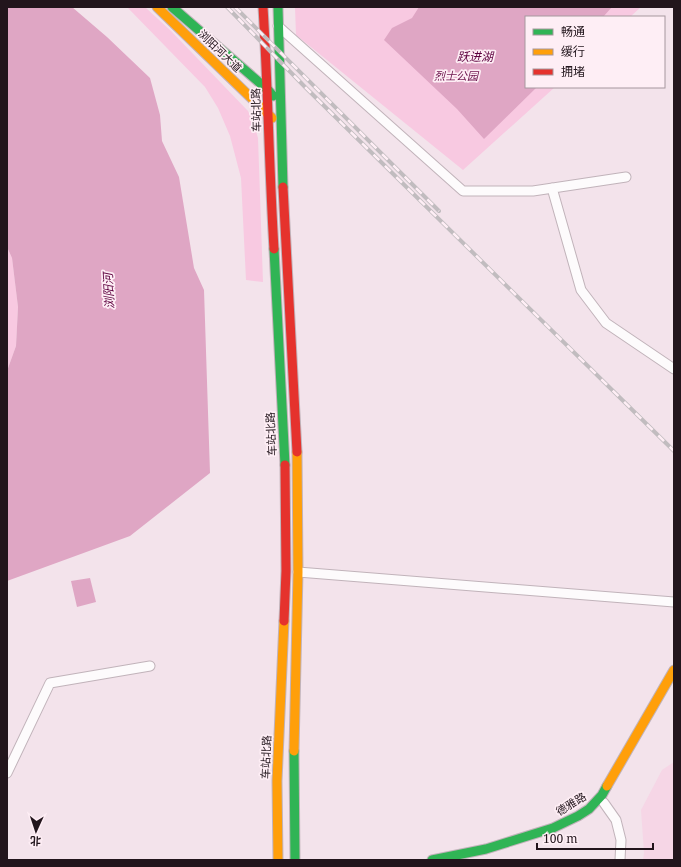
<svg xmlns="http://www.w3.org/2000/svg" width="681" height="867" font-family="'Noto Serif','Noto Sans SC',serif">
	<rect width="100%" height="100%" fill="#f3e3eb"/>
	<path fill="#f6d6e6" d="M 674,762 L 674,860 L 643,860 L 644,853 L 641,810 L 662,770 Z"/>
	<path fill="#f8c9e1" d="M 127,7 L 145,7 L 171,31 L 248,111 L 254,124 L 258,138 L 263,282 L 246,280 L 241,178 L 230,136 L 218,108 L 205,87 Z
		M 295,7 L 641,7 L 630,17 L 526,17 L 526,87 L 555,87 L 463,170 L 296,35 Z
		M 7,247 L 12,258 L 18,307 L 16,346 L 7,371 Z"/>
	<path fill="#dfa6c4" d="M 7,7 L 72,7 L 107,37 L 150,78 L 160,115 L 162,141 L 179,177 L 194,268 L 204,290 L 210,473 L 130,536 L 7,581 L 7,371 L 16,346 L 18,307 L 12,258 L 7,247 Z
		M 419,7 L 612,7 L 603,17 L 526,17 L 526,87 L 537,87 L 484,139 L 457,109 L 384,40 L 392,28 L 412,18 Z
		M 90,578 L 96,602 L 77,607 L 71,581 Z"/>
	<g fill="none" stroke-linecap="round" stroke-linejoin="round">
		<defs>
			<path id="street" d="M 278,26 L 463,191 L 533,191 L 626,177
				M 552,188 L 581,290 L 606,323 L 674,369
				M 298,572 L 674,602
				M 7,773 L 50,683 L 150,666
				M 604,803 L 616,820 L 621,840 L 620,860"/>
			<path id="fast" d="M 172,7 L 268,90 L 273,96
				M 278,7 L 283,187
				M 274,249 L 285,465
				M 294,751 L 295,860
				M 432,860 L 486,849 L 553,828 L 578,816 L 589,809 L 602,795 L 607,786"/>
			<path id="slow" d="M 157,7 L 272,118
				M 294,751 L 298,572 L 297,452
				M 607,786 L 674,670
				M 278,860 L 277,781 L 284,621"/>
			<path id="jam" d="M 263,7 C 268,88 269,168 274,249
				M 283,187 L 297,452
				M 284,621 L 286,571 L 285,465"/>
		</defs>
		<use href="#street" stroke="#c1b3ba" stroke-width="11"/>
		<use href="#fast" stroke="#c1b3ba" stroke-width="11"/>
		<use href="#slow" stroke="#c1b3ba" stroke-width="11"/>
		<use href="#jam" stroke="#c1b3ba" stroke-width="11"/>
		<use href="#street" stroke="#fdfbfc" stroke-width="9"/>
		<use href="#fast" stroke="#30b455" stroke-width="9"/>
		<use href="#slow" stroke="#ff9f0a" stroke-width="9"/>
		<use href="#jam" stroke="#e5322d" stroke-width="9"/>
		<defs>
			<path id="rail" d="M 227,7 L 305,87 L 674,451
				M 235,7 L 439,211"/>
		</defs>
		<use href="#rail" stroke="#c1bcbf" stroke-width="4"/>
		<use href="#rail" stroke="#feeef5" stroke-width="2.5" stroke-dasharray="8" stroke-linecap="butt"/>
	</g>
	<g text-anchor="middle" stroke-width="3.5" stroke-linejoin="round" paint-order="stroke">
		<g font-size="11" fill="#22151c" stroke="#feeef5">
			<text transform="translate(220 51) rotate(44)" y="4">浏阳河大道</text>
			<text transform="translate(256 110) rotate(-91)" y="4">车站北路</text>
			<text transform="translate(271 434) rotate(-93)" y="4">车站北路</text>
			<text transform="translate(266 757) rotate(-88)" y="4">车站北路</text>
			<text transform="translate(571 804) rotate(-31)" y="4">德雅路</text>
		</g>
		<g font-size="11" font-style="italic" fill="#6c134c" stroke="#feeef5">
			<text x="456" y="80">烈士公园</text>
		</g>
		<g font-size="12" font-style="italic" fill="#5d003f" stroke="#feeef5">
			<text x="475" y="61">跃进湖</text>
			<text transform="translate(109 291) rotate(-93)" y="4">浏阳河</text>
		</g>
	</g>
	<rect width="681" height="867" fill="none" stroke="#22151c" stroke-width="16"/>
	<rect x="525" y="16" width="140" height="72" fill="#feeef5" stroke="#a6979e"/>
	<rect x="533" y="29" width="20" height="6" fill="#30b455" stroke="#a6979e"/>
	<text x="561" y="36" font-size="12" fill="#22151c">畅通</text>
	<rect x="533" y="49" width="20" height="6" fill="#ff9f0a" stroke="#a6979e"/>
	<text x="561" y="56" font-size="12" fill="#22151c">缓行</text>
	<rect x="533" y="69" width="20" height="6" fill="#e5322d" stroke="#a6979e"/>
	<text x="561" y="76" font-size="12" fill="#22151c">拥堵</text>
	<g transform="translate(36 831) rotate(183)" stroke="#feeef5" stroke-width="3" paint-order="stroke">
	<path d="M0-3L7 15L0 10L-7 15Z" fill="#22151c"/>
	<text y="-6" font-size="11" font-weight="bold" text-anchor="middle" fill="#22151c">北</text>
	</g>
	<path d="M537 843v6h116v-6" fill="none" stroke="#22151c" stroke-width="2"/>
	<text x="543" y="843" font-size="12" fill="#22151c" stroke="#feeef5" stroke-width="3" paint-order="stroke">100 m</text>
</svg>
